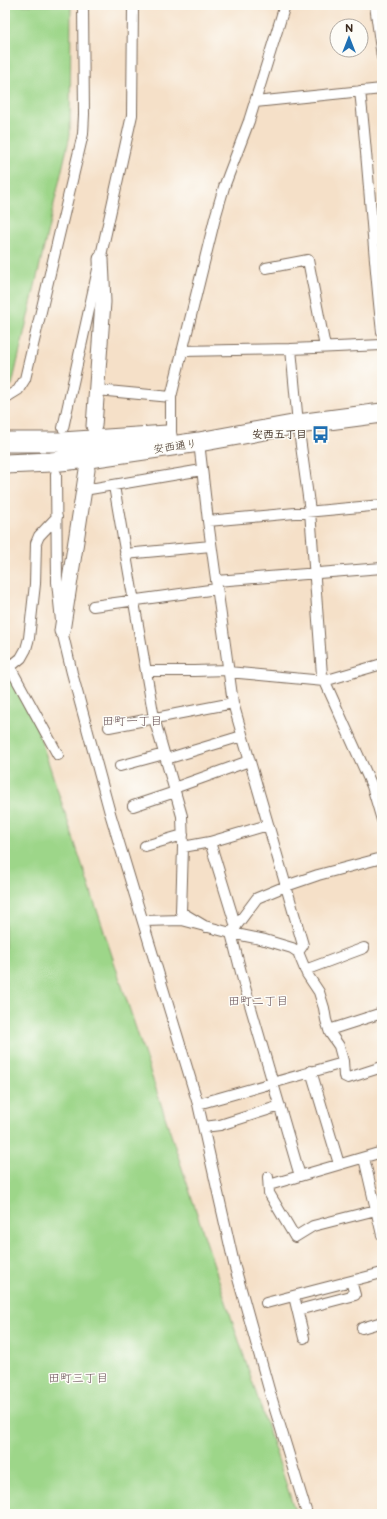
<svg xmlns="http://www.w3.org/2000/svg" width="387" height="1519" font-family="'Balsamiq Sans','Klee One',sans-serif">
	<rect width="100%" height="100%" fill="#fdfcf7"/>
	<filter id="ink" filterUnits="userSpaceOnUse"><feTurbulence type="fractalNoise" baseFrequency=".025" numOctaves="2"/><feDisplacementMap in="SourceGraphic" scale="8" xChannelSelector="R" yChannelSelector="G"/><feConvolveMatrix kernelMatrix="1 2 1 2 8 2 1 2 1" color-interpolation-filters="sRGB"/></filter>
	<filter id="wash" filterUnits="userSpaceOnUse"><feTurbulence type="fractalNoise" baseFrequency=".012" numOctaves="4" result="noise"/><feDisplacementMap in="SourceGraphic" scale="16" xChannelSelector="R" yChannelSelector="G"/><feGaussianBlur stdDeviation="0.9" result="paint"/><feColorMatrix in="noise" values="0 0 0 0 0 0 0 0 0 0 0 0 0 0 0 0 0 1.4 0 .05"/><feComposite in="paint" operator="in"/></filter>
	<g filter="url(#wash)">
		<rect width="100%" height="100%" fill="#f5e0c8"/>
		<path fill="#9dd689" stroke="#6c8054" d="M 5,5 L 71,5 L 70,135 L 12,385 L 5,385 Z
			M 5,670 L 36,725 L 296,1514 L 5,1514 Z"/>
	</g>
	<g filter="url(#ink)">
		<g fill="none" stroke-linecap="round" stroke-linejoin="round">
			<defs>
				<path id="street" d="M 375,5 L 382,57
					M 360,91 C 369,172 373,252 382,332
					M 255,102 L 382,89
					M 266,268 L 308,260 L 325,347
					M 291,349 L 298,424 L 310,511 L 322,675 L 372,786 L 382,820
					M 182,351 L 291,349 L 382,345
					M 97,390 L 171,397
					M 5,398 L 18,390 L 25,379 L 83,134 L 84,114 L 83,5
					M 63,428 L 132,115 L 133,5
					M 171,435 L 171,397 L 215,218 L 224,187 L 249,121 L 285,5
					M 199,442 L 208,521 L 233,703 L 303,945 L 298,952
					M 56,474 L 57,582 L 62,631 L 72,673 L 110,813 L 198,1104 L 234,1264 L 270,1393 L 307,1514
					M 114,486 L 154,718 L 182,816 L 183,847 L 181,912 L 206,927
					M 84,490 L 202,470
					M 208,521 L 382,505
					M 125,554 L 211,546
					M 216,581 L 382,568
					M 93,606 L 217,589
					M 5,658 L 58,755
					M 10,667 L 21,658 L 26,649 L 29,638 L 35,584 L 36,543 L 39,536 L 57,517
					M 146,671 L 194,671 L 227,670
					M 228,672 L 324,681 L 382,664
					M 109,727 L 233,703
					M 166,759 L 242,736
					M 120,766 L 164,754
					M 174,788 L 249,761
					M 133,806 L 175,792
					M 210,842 L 236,927
					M 145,846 L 183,835
					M 183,847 L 210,842 L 268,825
					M 144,921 L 182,920 L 231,933 L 257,898 L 286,886 L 318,875 L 382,858
					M 305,970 L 364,948
					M 329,1030 L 382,1013
					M 311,1071 L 339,1164
					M 198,1104 L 343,1063
					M 204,1127 L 220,1125 L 280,1106
					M 364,1158 L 382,1235
					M 300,1176 L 244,984 L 231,933 L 265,940 L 292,948 L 298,952 L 307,974 L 319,992 L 324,1008 L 326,1020 L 330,1033 L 339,1046 L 343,1061 L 344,1076 L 348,1078 L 382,1067
					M 268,1177 L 269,1193 L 295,1237 L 313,1226 L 376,1210
					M 269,1185 L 382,1152
					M 294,1296 L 304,1338
					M 266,1303 L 382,1273
					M 298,1310 L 355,1295 L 351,1281
					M 362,1328 L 382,1322"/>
				<path id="secondary" d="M 94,426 L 103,302 L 101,259
					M 62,631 L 87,470"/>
				<path id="highway" d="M 5,442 L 62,442 L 167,435
					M 5,464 L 51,462 L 89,458 L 199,442 L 298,424 L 382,413"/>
			</defs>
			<use href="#street" stroke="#7c6a5a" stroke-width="12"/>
			<use href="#secondary" stroke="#7c6a5a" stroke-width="17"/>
			<use href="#highway" stroke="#7c6a5a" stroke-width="21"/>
			<use href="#street" stroke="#fff" stroke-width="10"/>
			<use href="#secondary" stroke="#fff" stroke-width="15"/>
			<use href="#highway" stroke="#fff" stroke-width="19"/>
		</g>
	</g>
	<defs>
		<symbol id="bus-bare" viewBox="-9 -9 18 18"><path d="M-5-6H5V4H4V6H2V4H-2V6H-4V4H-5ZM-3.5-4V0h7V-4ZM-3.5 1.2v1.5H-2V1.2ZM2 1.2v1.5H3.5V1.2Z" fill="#1f6fb2" stroke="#fdfcf7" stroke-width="2.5" paint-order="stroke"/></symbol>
	</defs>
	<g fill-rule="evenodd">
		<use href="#bus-bare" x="308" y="422" width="25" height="25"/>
	</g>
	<g text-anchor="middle" stroke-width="3" stroke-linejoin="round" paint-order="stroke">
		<g font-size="11" font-weight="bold" fill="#3b2a1e" stroke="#fdfcf7" text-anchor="end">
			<text x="307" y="438">安西五丁目</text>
		</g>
		<g font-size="11" fill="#3b2a1e" stroke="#fdfcf7">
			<text transform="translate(175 446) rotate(-8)" y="4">安西通り</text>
		</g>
		<g font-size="12" fill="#695257" stroke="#fdfcf7">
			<text x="132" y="725">田町一丁目</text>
			<text x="258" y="1005">田町二丁目</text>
			<text x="78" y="1382">田町三丁目</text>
		</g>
	</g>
	<rect width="387" height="1519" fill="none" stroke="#fdfcf7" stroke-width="20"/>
	<g transform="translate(349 38)"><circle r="19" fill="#fdfcf7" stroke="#afa8a0"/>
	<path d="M0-3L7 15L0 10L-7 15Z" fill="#1f6fb2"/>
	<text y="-6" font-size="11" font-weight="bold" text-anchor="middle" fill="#3b2a1e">N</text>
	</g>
</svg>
